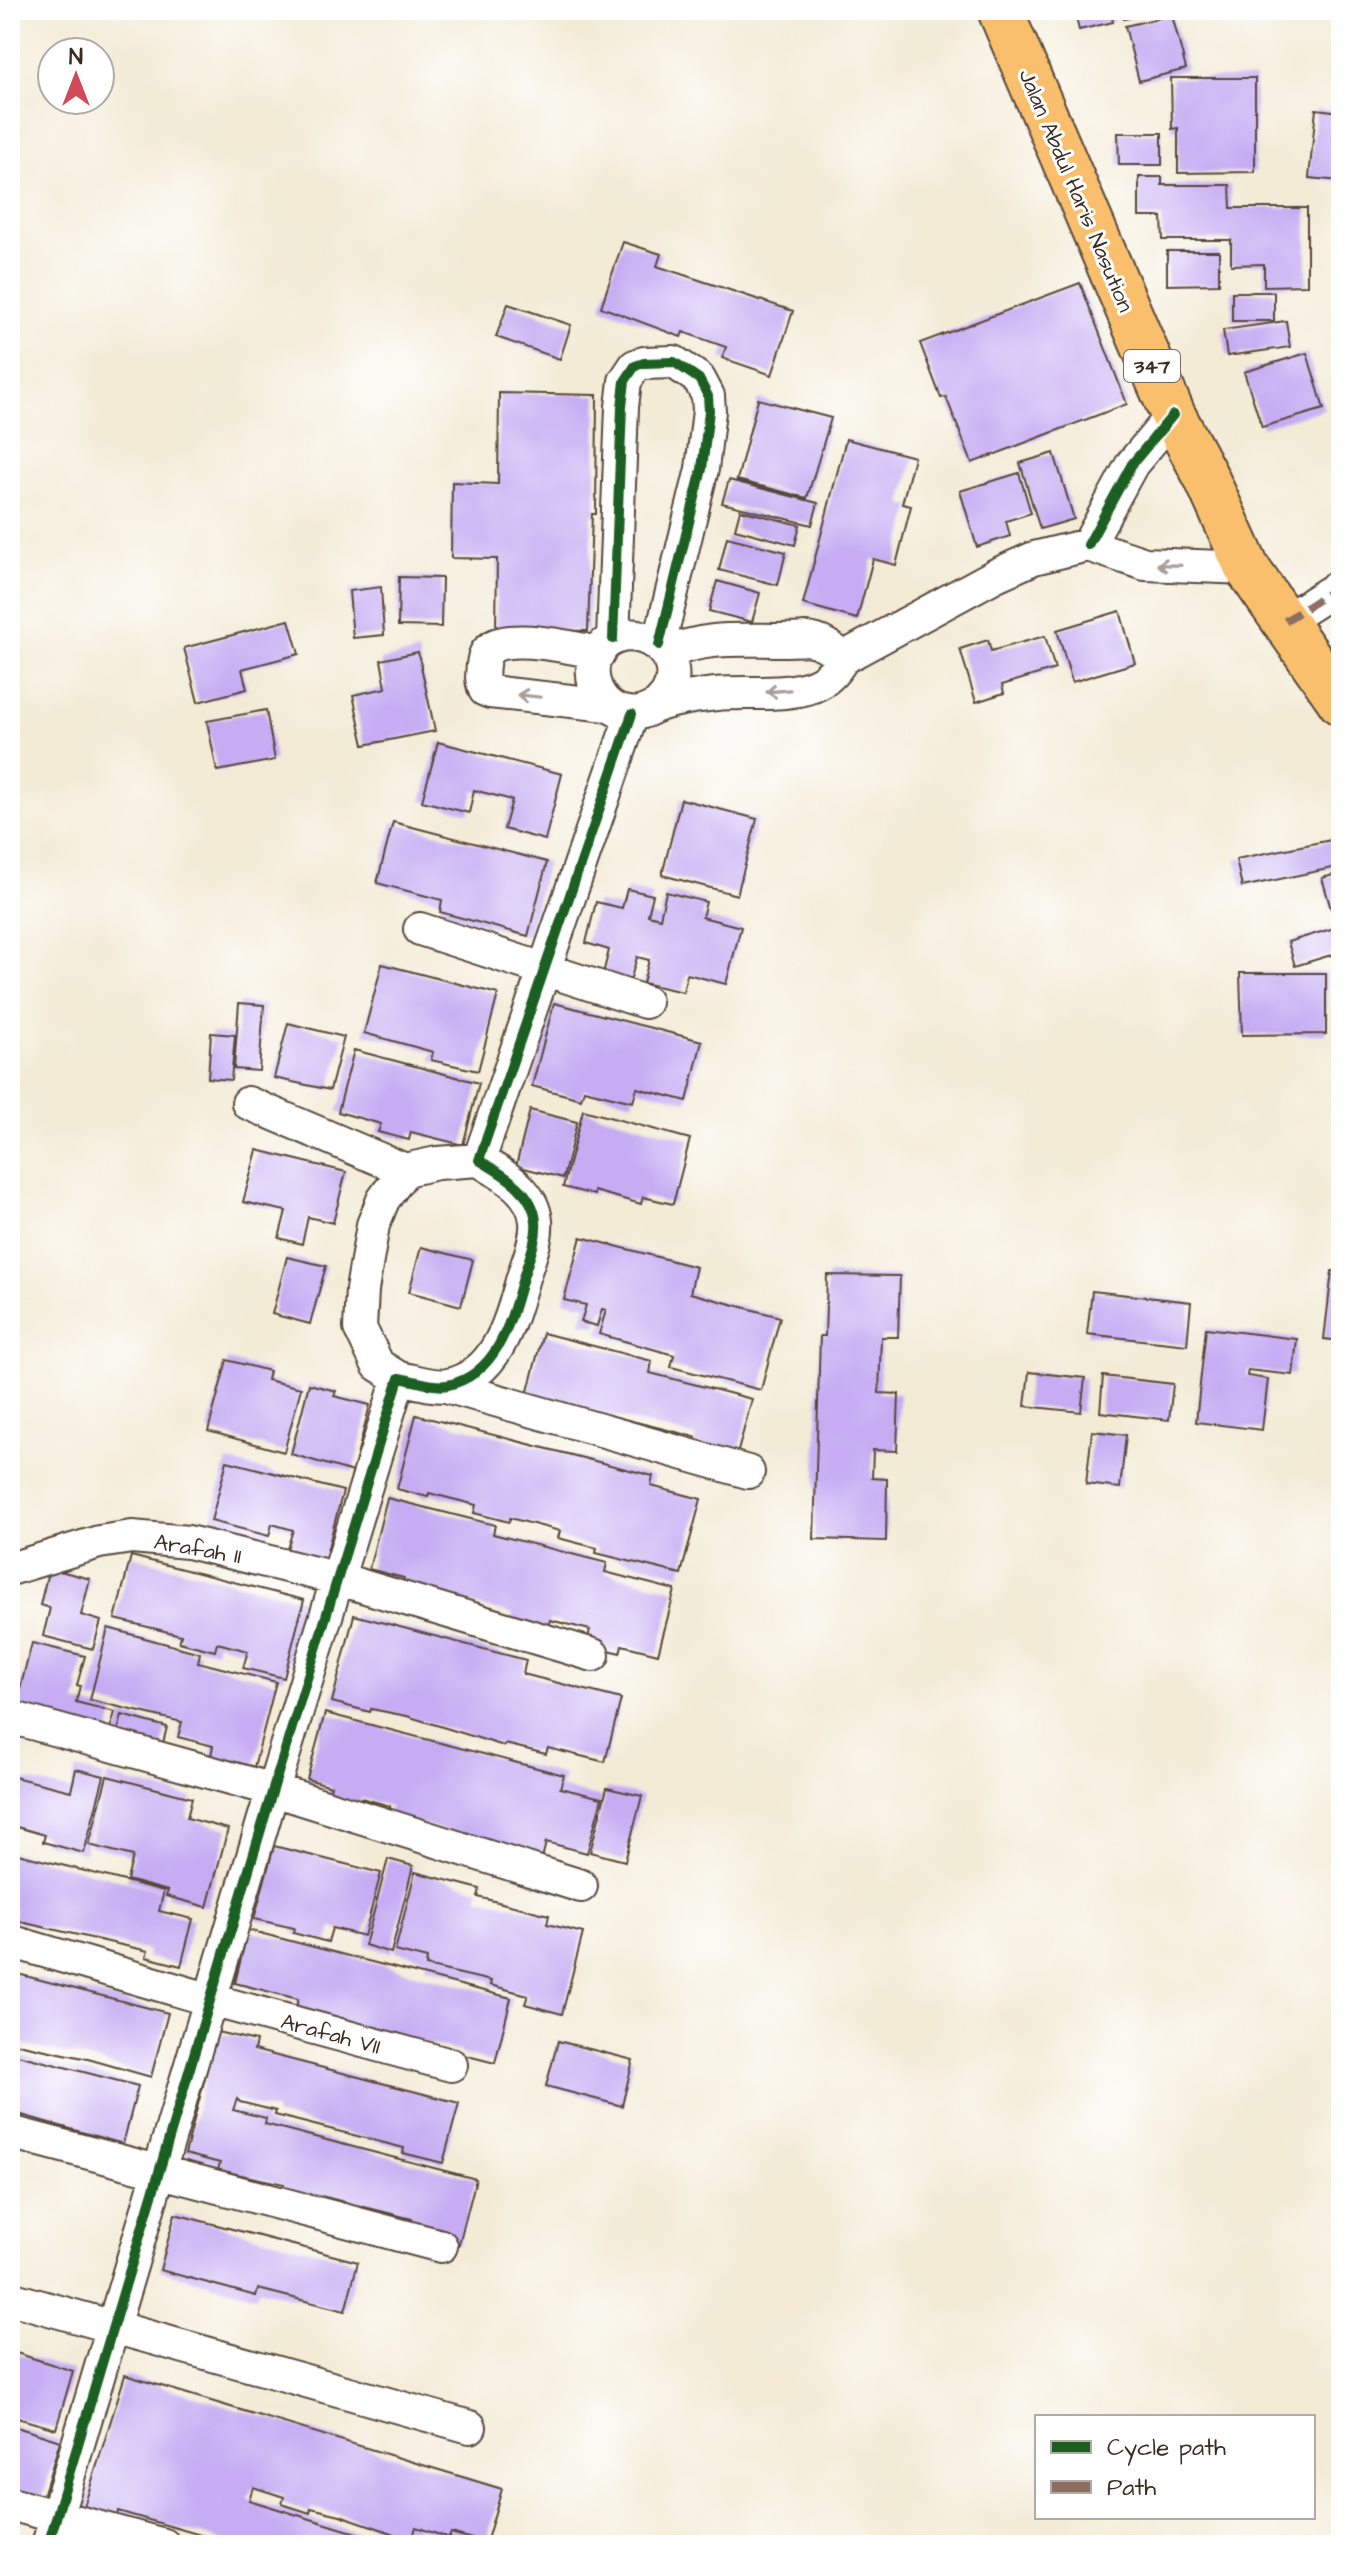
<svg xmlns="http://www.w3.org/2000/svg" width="1351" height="2555" font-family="'Architects Daughter',sans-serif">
	<rect width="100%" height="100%" fill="#fff"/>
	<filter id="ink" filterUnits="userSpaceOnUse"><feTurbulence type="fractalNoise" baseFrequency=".0125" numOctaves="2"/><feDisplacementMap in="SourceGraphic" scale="16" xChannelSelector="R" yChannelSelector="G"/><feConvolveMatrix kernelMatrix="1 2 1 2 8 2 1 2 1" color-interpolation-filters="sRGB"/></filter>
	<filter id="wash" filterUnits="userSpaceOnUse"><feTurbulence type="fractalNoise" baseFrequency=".006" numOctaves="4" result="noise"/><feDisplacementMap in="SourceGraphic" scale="32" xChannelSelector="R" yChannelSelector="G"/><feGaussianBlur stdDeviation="1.8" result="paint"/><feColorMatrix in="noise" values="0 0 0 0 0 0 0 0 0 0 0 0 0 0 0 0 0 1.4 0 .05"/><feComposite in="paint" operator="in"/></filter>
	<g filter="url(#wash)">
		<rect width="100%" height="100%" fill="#f3ebd6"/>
		<g id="blocks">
			<path fill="#c5acf3" d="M 1074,10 L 1110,10 L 1113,22 L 1079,30 Z
				M 1121,10 L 1155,10 L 1155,11 L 1124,19 Z
				M 1172,15 L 1186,69 L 1139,81 L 1125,26 Z
				M 1171,78 L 1255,78 L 1255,172 L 1178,173 L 1178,128 L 1172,129 Z
				M 1316,109 L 1341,112 L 1341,181 L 1309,178 Z
				M 1118,133 L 1162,133 L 1162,165 L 1119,165 Z
				M 1139,177 L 1162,177 L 1162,185 L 1230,185 L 1231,208 L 1307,208 L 1307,285 L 1264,286 L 1264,264 L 1231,265 L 1231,240 L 1163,240 L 1162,217 L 1139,217 Z
				M 623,242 L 661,254 L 657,266 L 793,311 L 772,375 L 722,358 L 726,347 L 683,332 L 681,337 L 601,307 Z
				M 1167,251 L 1219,251 L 1219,284 L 1167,285 Z
				M 1080,283 L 1127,404 L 972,463 L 946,397 L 941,398 L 920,343 Z
				M 1232,292 L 1274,292 L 1274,321 L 1232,321 Z
				M 508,304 L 571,325 L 560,359 L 496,337 Z
				M 1286,321 L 1290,347 L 1227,356 L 1223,330 Z
				M 1307,353 L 1324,409 L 1262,427 L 1244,372 Z
				M 499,393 L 597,395 L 596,514 L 592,514 L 588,631 L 496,629 L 497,559 L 451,558 L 452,482 L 498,484 Z
				M 758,399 L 831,418 L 807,498 L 737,480 Z
				M 846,439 L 914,457 L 902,504 L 911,506 L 896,565 L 873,559 L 857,619 L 803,604 Z
				M 1054,453 L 1074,519 L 1040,529 L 1020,463 Z
				M 1019,473 L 1031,513 L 1006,521 L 1010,536 L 977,547 L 960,491 Z
				M 729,480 L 818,503 L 812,525 L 722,503 Z
				M 740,510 L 800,525 L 795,545 L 735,529 Z
				M 727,537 L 786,552 L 778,585 L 719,570 Z
				M 399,577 L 442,578 L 441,627 L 398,626 Z
				M 717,581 L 760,593 L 752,622 L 709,611 Z
				M 381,587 L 384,635 L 353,638 L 349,591 Z
				M 1120,611 L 1135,663 L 1072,682 L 1057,630 Z
				M 289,620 L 299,654 L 242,669 L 247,689 L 198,702 L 184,648 Z
				M 1045,636 L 1055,669 L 1002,685 L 1004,693 L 976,702 L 960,649 L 988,640 L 991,651 Z
				M 418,652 L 435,731 L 364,745 L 353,695 L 386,688 L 381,660 Z
				M 266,710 L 275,760 L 217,771 L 207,721 Z
				M 438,742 L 562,774 L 545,840 L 504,829 L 512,800 L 474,790 L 469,813 L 422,801 Z
				M 681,799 L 757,819 L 737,895 L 662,875 Z
				M 393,822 L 547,862 L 528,936 L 440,912 L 442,900 L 377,883 Z
				M 1331,840 L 1337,867 L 1242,887 L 1236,859 Z
				M 1341,873 L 1341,906 L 1331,909 L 1322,878 Z
				M 627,889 L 653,895 L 648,915 L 660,918 L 666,892 L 706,902 L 702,917 L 741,927 L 726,984 L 687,974 L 683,992 L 643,983 L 649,960 L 637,957 L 630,981 L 603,974 L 609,950 L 586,943 L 596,902 L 622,908 Z
				M 1341,926 L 1341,952 L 1295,966 L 1288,942 Z
				M 382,964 L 498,994 L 478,1071 L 431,1060 L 433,1052 L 364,1033 Z
				M 1240,973 L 1326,973 L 1326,1034 L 1242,1035 Z
				M 239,1003 L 264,1005 L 259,1071 L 234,1069 Z
				M 554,1003 L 702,1041 L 687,1101 L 637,1088 L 633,1102 L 584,1090 L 581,1099 L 532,1086 Z
				M 288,1023 L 344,1037 L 330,1090 L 274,1078 Z
				M 211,1033 L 235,1035 L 231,1080 L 208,1078 Z
				M 354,1050 L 479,1083 L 463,1145 L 411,1132 L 409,1140 L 378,1132 L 381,1124 L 338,1112 Z
				M 530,1110 L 577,1122 L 563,1178 L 516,1166 Z
				M 583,1110 L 690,1139 L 673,1204 L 643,1197 L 641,1204 L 594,1191 L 594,1195 L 563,1187 Z
				M 257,1150 L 346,1172 L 333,1223 L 308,1217 L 302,1244 L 279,1238 L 286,1211 L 243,1202 Z
				M 581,1237 L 696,1267 L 690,1293 L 780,1317 L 761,1390 L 671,1367 L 674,1355 L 599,1334 L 606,1310 L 602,1309 L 597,1326 L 581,1322 L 586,1305 L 564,1300 Z
				M 421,1247 L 473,1260 L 461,1306 L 409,1292 Z
				M 287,1257 L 326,1266 L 310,1324 L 272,1314 Z
				M 1332,1271 L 1341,1272 L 1341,1341 L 1324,1339 Z
				M 827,1275 L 900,1276 L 898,1337 L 881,1337 L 879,1393 L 899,1394 L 897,1451 L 873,1450 L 872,1478 L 887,1479 L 886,1541 L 814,1539 L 820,1336 L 825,1336 Z
				M 1092,1291 L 1191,1302 L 1187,1345 L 1087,1334 Z
				M 1206,1328 L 1297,1339 L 1293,1375 L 1248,1370 L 1247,1376 L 1268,1379 L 1262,1430 L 1196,1422 Z
				M 543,1333 L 652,1361 L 650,1373 L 752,1399 L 737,1455 L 694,1444 L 696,1437 L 568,1405 L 526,1399 Z
				M 227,1360 L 269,1371 L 267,1380 L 301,1388 L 284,1452 L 208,1431 Z
				M 1029,1372 L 1085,1378 L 1081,1412 L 1025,1406 Z
				M 1103,1376 L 1173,1384 L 1169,1420 L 1100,1412 Z
				M 309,1384 L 336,1391 L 334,1396 L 370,1405 L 353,1472 L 291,1454 Z
				M 416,1415 L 653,1476 L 651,1486 L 701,1499 L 681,1574 L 596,1553 L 597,1548 L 558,1538 L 560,1531 L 510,1518 L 509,1522 L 474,1513 L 476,1505 L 429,1493 L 428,1497 L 397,1489 Z
				M 1092,1431 L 1126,1435 L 1120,1488 L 1086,1484 Z
				M 227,1461 L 343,1491 L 325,1559 L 287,1549 L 293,1530 L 272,1524 L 269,1536 L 211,1521 Z
				M 387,1498 L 495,1525 L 493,1534 L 607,1563 L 605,1572 L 675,1590 L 658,1654 L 622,1645 L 620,1653 L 586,1644 L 590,1630 L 550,1620 L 547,1630 L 511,1621 L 513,1614 L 401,1590 L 404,1578 L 369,1569 Z
				M 131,1556 L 304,1600 L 284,1678 L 243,1668 L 248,1651 L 217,1643 L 215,1651 L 179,1642 L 181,1635 L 115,1619 Z
				M 49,1568 L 90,1579 L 81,1615 L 101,1621 L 93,1649 L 43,1636 L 50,1608 L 40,1605 Z
				M 354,1615 L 526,1660 L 523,1674 L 621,1699 L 605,1762 L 548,1748 L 546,1754 L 505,1744 L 504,1746 L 407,1716 L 371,1709 L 370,1712 L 332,1702 Z
				M 108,1628 L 200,1653 L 198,1662 L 276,1682 L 253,1771 L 210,1760 L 213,1746 L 178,1737 L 182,1722 L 90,1700 Z
				M 32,1643 L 85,1656 L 77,1685 L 80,1686 L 76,1702 L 115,1712 L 109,1733 L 15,1708 Z
				M 325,1713 L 564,1775 L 560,1788 L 602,1798 L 587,1853 L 546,1842 L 542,1859 L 388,1814 L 390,1806 L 361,1798 L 359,1804 L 328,1796 L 331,1786 L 307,1779 Z
				M 122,1715 L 167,1727 L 162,1747 L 117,1735 Z
				M 76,1769 L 104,1776 L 84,1853 L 43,1842 L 45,1835 L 10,1825 L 10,1776 L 71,1791 Z
				M 107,1776 L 192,1798 L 187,1818 L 228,1829 L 207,1907 L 166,1896 L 168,1891 L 127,1880 L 133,1856 L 89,1845 Z
				M 607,1788 L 642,1796 L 625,1861 L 590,1852 Z
				M 274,1846 L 381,1873 L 364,1936 L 332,1928 L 328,1942 L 293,1933 L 294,1928 L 254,1919 Z
				M 10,1852 L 164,1891 L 159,1911 L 193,1919 L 181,1966 L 146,1957 L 148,1951 L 12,1920 L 15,1909 L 10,1908 Z
				M 388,1859 L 413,1866 L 391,1953 L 365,1945 Z
				M 415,1872 L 480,1889 L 478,1897 L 549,1915 L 547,1924 L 583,1933 L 562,2014 L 525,2004 L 528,1995 L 490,1985 L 491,1981 L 426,1966 L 427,1959 L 395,1951 Z
				M 248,1930 L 511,1998 L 495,2063 L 460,2054 L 461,2052 L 295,2012 L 298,1999 L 235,1983 Z
				M 10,1972 L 168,2013 L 151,2077 L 88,2059 L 13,2043 L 15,2040 L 10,2039 Z
				M 217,2032 L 256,2041 L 254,2050 L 459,2103 L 443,2163 L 403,2153 L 404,2148 L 275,2115 L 276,2111 L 240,2102 L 237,2099 L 233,2110 L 266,2118 L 265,2124 L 476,2179 L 459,2244 L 409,2231 L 412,2219 L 321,2196 L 319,2205 L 280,2195 L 284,2184 L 218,2170 L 220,2163 L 185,2154 Z
				M 558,2041 L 633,2060 L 622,2106 L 546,2086 Z
				M 10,2053 L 138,2086 L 123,2144 L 22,2115 L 20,2124 L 10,2122 Z
				M 175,2214 L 358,2262 L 345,2311 L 258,2289 L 256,2296 L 160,2270 Z
				M 10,2351 L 73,2371 L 56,2429 L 10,2416 Z
				M 125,2375 L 502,2489 L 486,2543 L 451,2533 L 449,2538 L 416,2527 L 412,2540 L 340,2515 L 311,2508 L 310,2513 L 282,2504 L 284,2497 L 253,2487 L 249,2500 L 395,2545 L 235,2545 L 118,2511 L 116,2521 L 83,2510 Z
				M 10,2425 L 60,2441 L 42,2499 L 10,2489 Z"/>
		</g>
	</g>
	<g filter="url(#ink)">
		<use href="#blocks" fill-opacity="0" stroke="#57473a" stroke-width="2"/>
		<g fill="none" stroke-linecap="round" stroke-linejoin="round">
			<defs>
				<path id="street" d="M 1088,545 L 1132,464 L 1173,415
					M 1285,621 L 1341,585
					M 613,639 L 622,407 L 625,381 L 635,366 L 644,363 L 674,362 L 699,379 L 708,396 L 709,411 L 702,469 L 659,645
					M 599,653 C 576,648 509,633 491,648 C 485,652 484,657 483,665 C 482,674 481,681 485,690 L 490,692 L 607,705
					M 667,654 C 707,632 761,643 806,639 C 821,640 832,648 843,658
					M 657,706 C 660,702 666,697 668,692 C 688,654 636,618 605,644 C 580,666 596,710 628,713 C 640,715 646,711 656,706 C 673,699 698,696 716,694 C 747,691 783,697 813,686 C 827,681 836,670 843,658 L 996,575 L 1034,558 L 1088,545 L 1145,564 L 1247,568
					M 420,929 L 645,1002
					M 248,1103 L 405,1170
					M 399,1378 L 378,1365 L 360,1328 L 362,1290 L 373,1225 L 383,1200 L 405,1170 L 437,1163 L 479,1160
					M 446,1386 L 748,1472
					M 10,1569 L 99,1542 L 132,1537 L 188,1542 L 339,1579 L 593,1655
					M 10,1717 L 274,1790 L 581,1886
					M 10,1941 L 211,2000 L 451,2065
					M 10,2132 L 441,2246
					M 10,2298 L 470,2427
					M 10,2504 L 164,2545
					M 48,2545 L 267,1809 L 399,1378 C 413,1380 434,1388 448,1385 C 497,1374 510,1323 522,1281 C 527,1263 538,1240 536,1221 C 533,1190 502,1174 479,1160 L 632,714"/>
				<path id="primary" d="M 1000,10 L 1173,415 L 1206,477 L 1247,568 L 1341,703"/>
			</defs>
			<use href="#street" stroke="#57473a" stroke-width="36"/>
			<use href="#primary" stroke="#57473a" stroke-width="48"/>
			<use href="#street" stroke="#fff" stroke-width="32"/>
			<use href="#primary" stroke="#f9bf6d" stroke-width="44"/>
			<path stroke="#8d6e63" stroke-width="8" stroke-dasharray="16 8" stroke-linecap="butt" d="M 1285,621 L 1341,585"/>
			<defs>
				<path id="cycleway" d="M 1088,545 L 1132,464 L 1173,415
					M 613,639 L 622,407 L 625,381 L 635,366 L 644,363 L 674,362 L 699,379 L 708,396 L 709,411 L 702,469 L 659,645
					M 48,2545 L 267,1809 L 399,1378 C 413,1380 434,1388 448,1385 C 497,1374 510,1323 522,1281 C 527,1263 538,1240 536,1221 C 533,1190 502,1174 479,1160 L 632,714"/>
			</defs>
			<use href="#cycleway" stroke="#fff" stroke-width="15"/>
			<use href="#cycleway" stroke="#1b5e20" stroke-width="10"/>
		</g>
		<defs><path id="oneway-shaft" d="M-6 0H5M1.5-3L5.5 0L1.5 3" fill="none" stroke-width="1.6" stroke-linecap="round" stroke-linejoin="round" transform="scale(2)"/></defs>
		<g stroke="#a79f9a">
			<use href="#oneway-shaft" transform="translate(1169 565) rotate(-178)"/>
			<use href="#oneway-shaft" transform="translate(778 691) rotate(175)"/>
			<use href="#oneway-shaft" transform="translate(529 696) rotate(-174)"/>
		</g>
	</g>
	<g text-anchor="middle" stroke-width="6" stroke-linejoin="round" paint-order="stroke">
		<rect fill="#fff" stroke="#766a62" stroke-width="2" x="1124" y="350" width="56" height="32" rx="6"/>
		<g font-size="20" font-weight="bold" fill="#3b2a1e">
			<text x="1152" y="373">347</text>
		</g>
		<g font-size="22" fill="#3b2a1e" stroke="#fff">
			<text transform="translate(1077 190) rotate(67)" y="8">Jalan Abdul Haris Nasution</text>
			<text transform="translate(198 1548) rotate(10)" y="8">Arafah II</text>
			<text transform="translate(331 2033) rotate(15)" y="8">Arafah VII</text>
		</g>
	</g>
	<rect width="1351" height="2555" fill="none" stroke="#fff" stroke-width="40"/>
	<rect x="1035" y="2415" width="280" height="104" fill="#ffffff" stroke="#b1aaa5" stroke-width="2"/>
	<rect x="1051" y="2441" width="40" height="12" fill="#1b5e20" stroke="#b1aaa5" stroke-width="2"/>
	<text x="1107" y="2455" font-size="24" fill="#3b2a1e">Cycle path</text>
	<rect x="1051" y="2481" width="40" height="12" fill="#8d6e63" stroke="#b1aaa5" stroke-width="2"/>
	<text x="1107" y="2495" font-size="24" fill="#3b2a1e">Path</text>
	<g transform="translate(76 76)"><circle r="38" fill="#ffffff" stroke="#b1aaa5" stroke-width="2"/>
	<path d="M0-6L14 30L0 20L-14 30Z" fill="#d1495b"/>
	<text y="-12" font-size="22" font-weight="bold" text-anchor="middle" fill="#3b2a1e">N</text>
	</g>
</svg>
